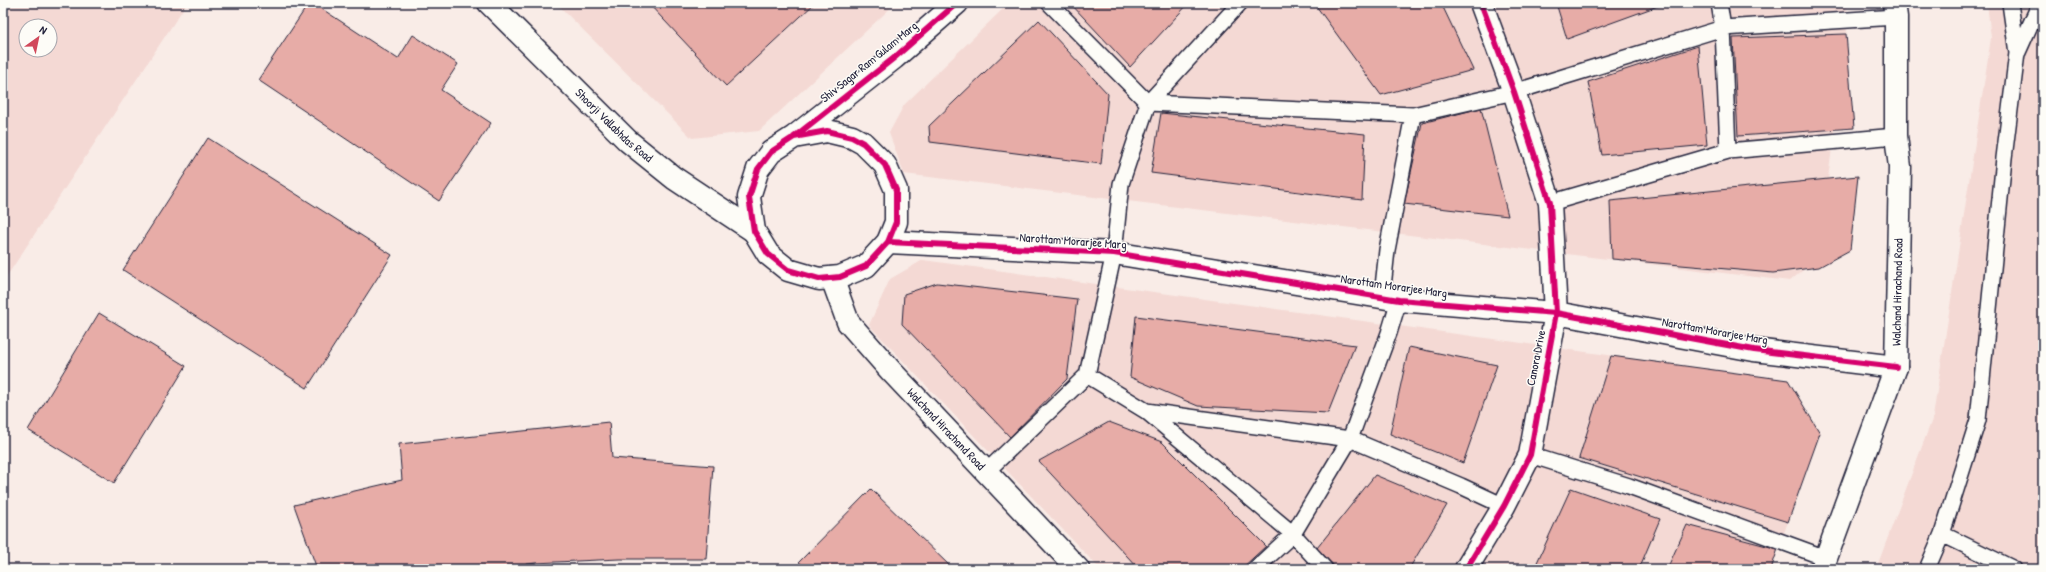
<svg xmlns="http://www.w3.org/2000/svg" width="2046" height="572" font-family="'Patrick Hand',sans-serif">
	<rect width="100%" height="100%" fill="#f9ece7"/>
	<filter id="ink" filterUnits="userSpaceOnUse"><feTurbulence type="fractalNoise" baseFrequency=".025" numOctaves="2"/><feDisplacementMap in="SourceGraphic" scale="8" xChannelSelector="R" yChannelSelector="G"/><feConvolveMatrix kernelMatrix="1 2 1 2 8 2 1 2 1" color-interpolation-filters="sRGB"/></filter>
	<g filter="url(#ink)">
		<path fill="#f4d9d4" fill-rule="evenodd" d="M 3,3 L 187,3 L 3,282 ZM 26,26 L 50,26 L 50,50 L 26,50 Z
			M 556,3 L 896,3 L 759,131 L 692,138 Z
			M 1009,3 L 1846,3 L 1848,21 L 1818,258 L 1790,281 L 904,174 L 889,133 L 904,105 Z
			M 1987,3 L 2043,3 L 2043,569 L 1876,569 L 1933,417 L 1991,38 Z
			M 923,260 L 1788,380 L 1820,433 L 1771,569 L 1100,569 L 869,325 L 890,279 Z"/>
		<path fill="#e7aca7" stroke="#22223b" d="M 309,3 L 313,3 L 398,59 L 413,35 L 458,64 L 441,90 L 491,123 L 439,201 L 258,80 Z
			M 648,3 L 815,3 L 726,86 Z
			M 1070,3 L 1189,3 L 1130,67 Z
			M 1314,3 L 1441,3 L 1473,70 L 1381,95 Z
			M 1556,3 L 1666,3 L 1567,39 Z
			M 1039,20 L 1108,94 L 1101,164 L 930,142 L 929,126 Z
			M 1846,34 L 1854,128 L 1738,136 L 1733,38 Z
			M 1698,46 L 1707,145 L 1602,155 L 1588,82 Z
			M 1481,108 L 1508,216 L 1404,204 L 1422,123 Z
			M 1161,113 L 1365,134 L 1362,200 L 1151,173 Z
			M 208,138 L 392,255 L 307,388 L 123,270 Z
			M 1858,176 L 1850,250 L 1819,267 L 1773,273 L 1612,259 L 1610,201 Z
			M 937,283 L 1077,299 L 1067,379 L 1010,437 L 902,324 L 904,294 Z
			M 99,313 L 186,366 L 114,483 L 28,430 Z
			M 1136,316 L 1355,345 L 1328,413 L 1198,406 L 1130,377 Z
			M 1409,347 L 1497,365 L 1463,463 L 1390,434 Z
			M 1611,356 L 1788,380 L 1820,433 L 1788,522 L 1579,458 Z
			M 609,422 L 612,458 L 713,466 L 706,559 L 619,559 L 535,563 L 495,569 L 317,569 L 294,505 L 402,480 L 399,444 Z
			M 1109,422 L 1162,442 L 1266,546 L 1241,569 L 1139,569 L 1039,461 Z
			M 1375,475 L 1447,505 L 1409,569 L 1337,569 L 1317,548 Z
			M 1571,488 L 1660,519 L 1639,569 L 1534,569 Z
			M 871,489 L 953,569 L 807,569 L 799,562 Z
			M 1687,525 L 1778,549 L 1771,569 L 1667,569 Z"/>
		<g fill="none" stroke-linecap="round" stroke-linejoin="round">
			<defs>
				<path id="lane" d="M 1049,3 L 1148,103 L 1413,115 L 1387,250 L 1382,296
					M 1719,3 L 1723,28 L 1728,151
					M 2018,52 L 2040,3
					M 1413,115 L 1514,92 L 1723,28 L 1896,17
					M 1550,203 L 1728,151 L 1896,136
					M 1087,375 L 1146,411 L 1293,534 L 1325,569
					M 1146,411 L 1350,439 L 1461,486 L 1504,506
					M 1530,455 L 1629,486 L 1826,558
					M 986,472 L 1087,375 L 1114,253 L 1121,184 L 1148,103 L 1240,3
					M 1942,534 L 2014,569
					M 1255,569 L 1293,534 L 1350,439 L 1389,333 L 1399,300
					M 1927,569 L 1942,534 L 1978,420 L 2004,158 L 2017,53 L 2010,3"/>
				<path id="street" d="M 888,242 L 1114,253 L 1399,300 L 1556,313 L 1754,350 L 1896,367
					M 1466,569 L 1504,506 L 1530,455 L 1556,313 L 1550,203 L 1514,92 L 1481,3"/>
				<g id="secondary">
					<path id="s1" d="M 489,3 L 628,141 L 674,178 L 754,231"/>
					<path d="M 794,137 L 827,131 L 852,137 L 863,143 L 885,165 L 896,190 L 896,222 L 888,242 L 866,266 L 840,277 L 819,279 L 788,270 L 768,254 L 754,231 L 749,197 L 758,169 L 771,152 L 794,137 L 894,58 L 957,3"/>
					<path id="s2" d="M 832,278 L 848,322 L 891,371 L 1078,569"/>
					<path id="s3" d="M 1822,569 L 1896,367 L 1900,167 L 1896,136 L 1896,17 L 1894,3"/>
				</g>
			</defs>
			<use href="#lane" stroke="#22223b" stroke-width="18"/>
			<use href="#street" stroke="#22223b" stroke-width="25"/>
			<use href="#secondary" stroke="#22223b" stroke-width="25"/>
			<use href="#lane" stroke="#fdfcf7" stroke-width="15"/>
			<use href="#street" stroke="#fdfcf7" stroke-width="22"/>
			<use href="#secondary" stroke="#fdfcf7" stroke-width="22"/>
			<defs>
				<path id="cycleway" d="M 794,137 L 827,131 L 852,137 L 863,143 L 885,165 L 896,190 L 896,222 L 888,242 L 866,266 L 840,277 L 819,279 L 788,270 L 768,254 L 754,231 L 749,197 L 758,169 L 771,152 L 794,137 L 894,58 L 957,3
					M 888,242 L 1114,253 L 1399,300 L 1556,313 L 1754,350 L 1896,367
					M 1466,569 L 1504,506 L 1530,455 L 1556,313 L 1550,203 L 1514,92 L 1481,3"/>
			</defs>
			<use href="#cycleway" stroke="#fdfcf7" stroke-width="8"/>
			<use href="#cycleway" stroke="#d6006c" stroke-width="6"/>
		</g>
	</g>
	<g text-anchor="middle" stroke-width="3" stroke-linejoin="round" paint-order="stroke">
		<g font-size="12" fill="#22223b" stroke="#fdfcf7">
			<text transform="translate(869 62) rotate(-39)" y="4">Shiv Sagar Ram Gulam Marg</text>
			<text dy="4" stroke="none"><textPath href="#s1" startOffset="175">Shoorji Vallabhdas Road</textPath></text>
			<text transform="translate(1073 241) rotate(4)" y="4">Narottam Morarjee Marg</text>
			<text transform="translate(1394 286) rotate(8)" y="4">Narottam Morarjee Marg</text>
			<text dy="4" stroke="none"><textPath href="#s3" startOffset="290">Walchand Hirachand Road</textPath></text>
			<text transform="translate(1715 331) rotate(10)" y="4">Narottam Morarjee Marg</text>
			<text transform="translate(1536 358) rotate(-79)" y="4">Canora Drive</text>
			<text dy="4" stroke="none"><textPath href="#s2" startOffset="192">Walchand Hirachand Road</textPath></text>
		</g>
	</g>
	<rect width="2046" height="572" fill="none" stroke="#fdfcf7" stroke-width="16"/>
	<rect x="8" y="8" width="2030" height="556" fill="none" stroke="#22223b" stroke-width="1.5" filter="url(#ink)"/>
	<g transform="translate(38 38) rotate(33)"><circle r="19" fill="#fdfcf7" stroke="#a5a5ac"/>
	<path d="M0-3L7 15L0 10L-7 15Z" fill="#d1495b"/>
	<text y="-6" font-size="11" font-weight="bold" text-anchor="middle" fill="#22223b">N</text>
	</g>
</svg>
